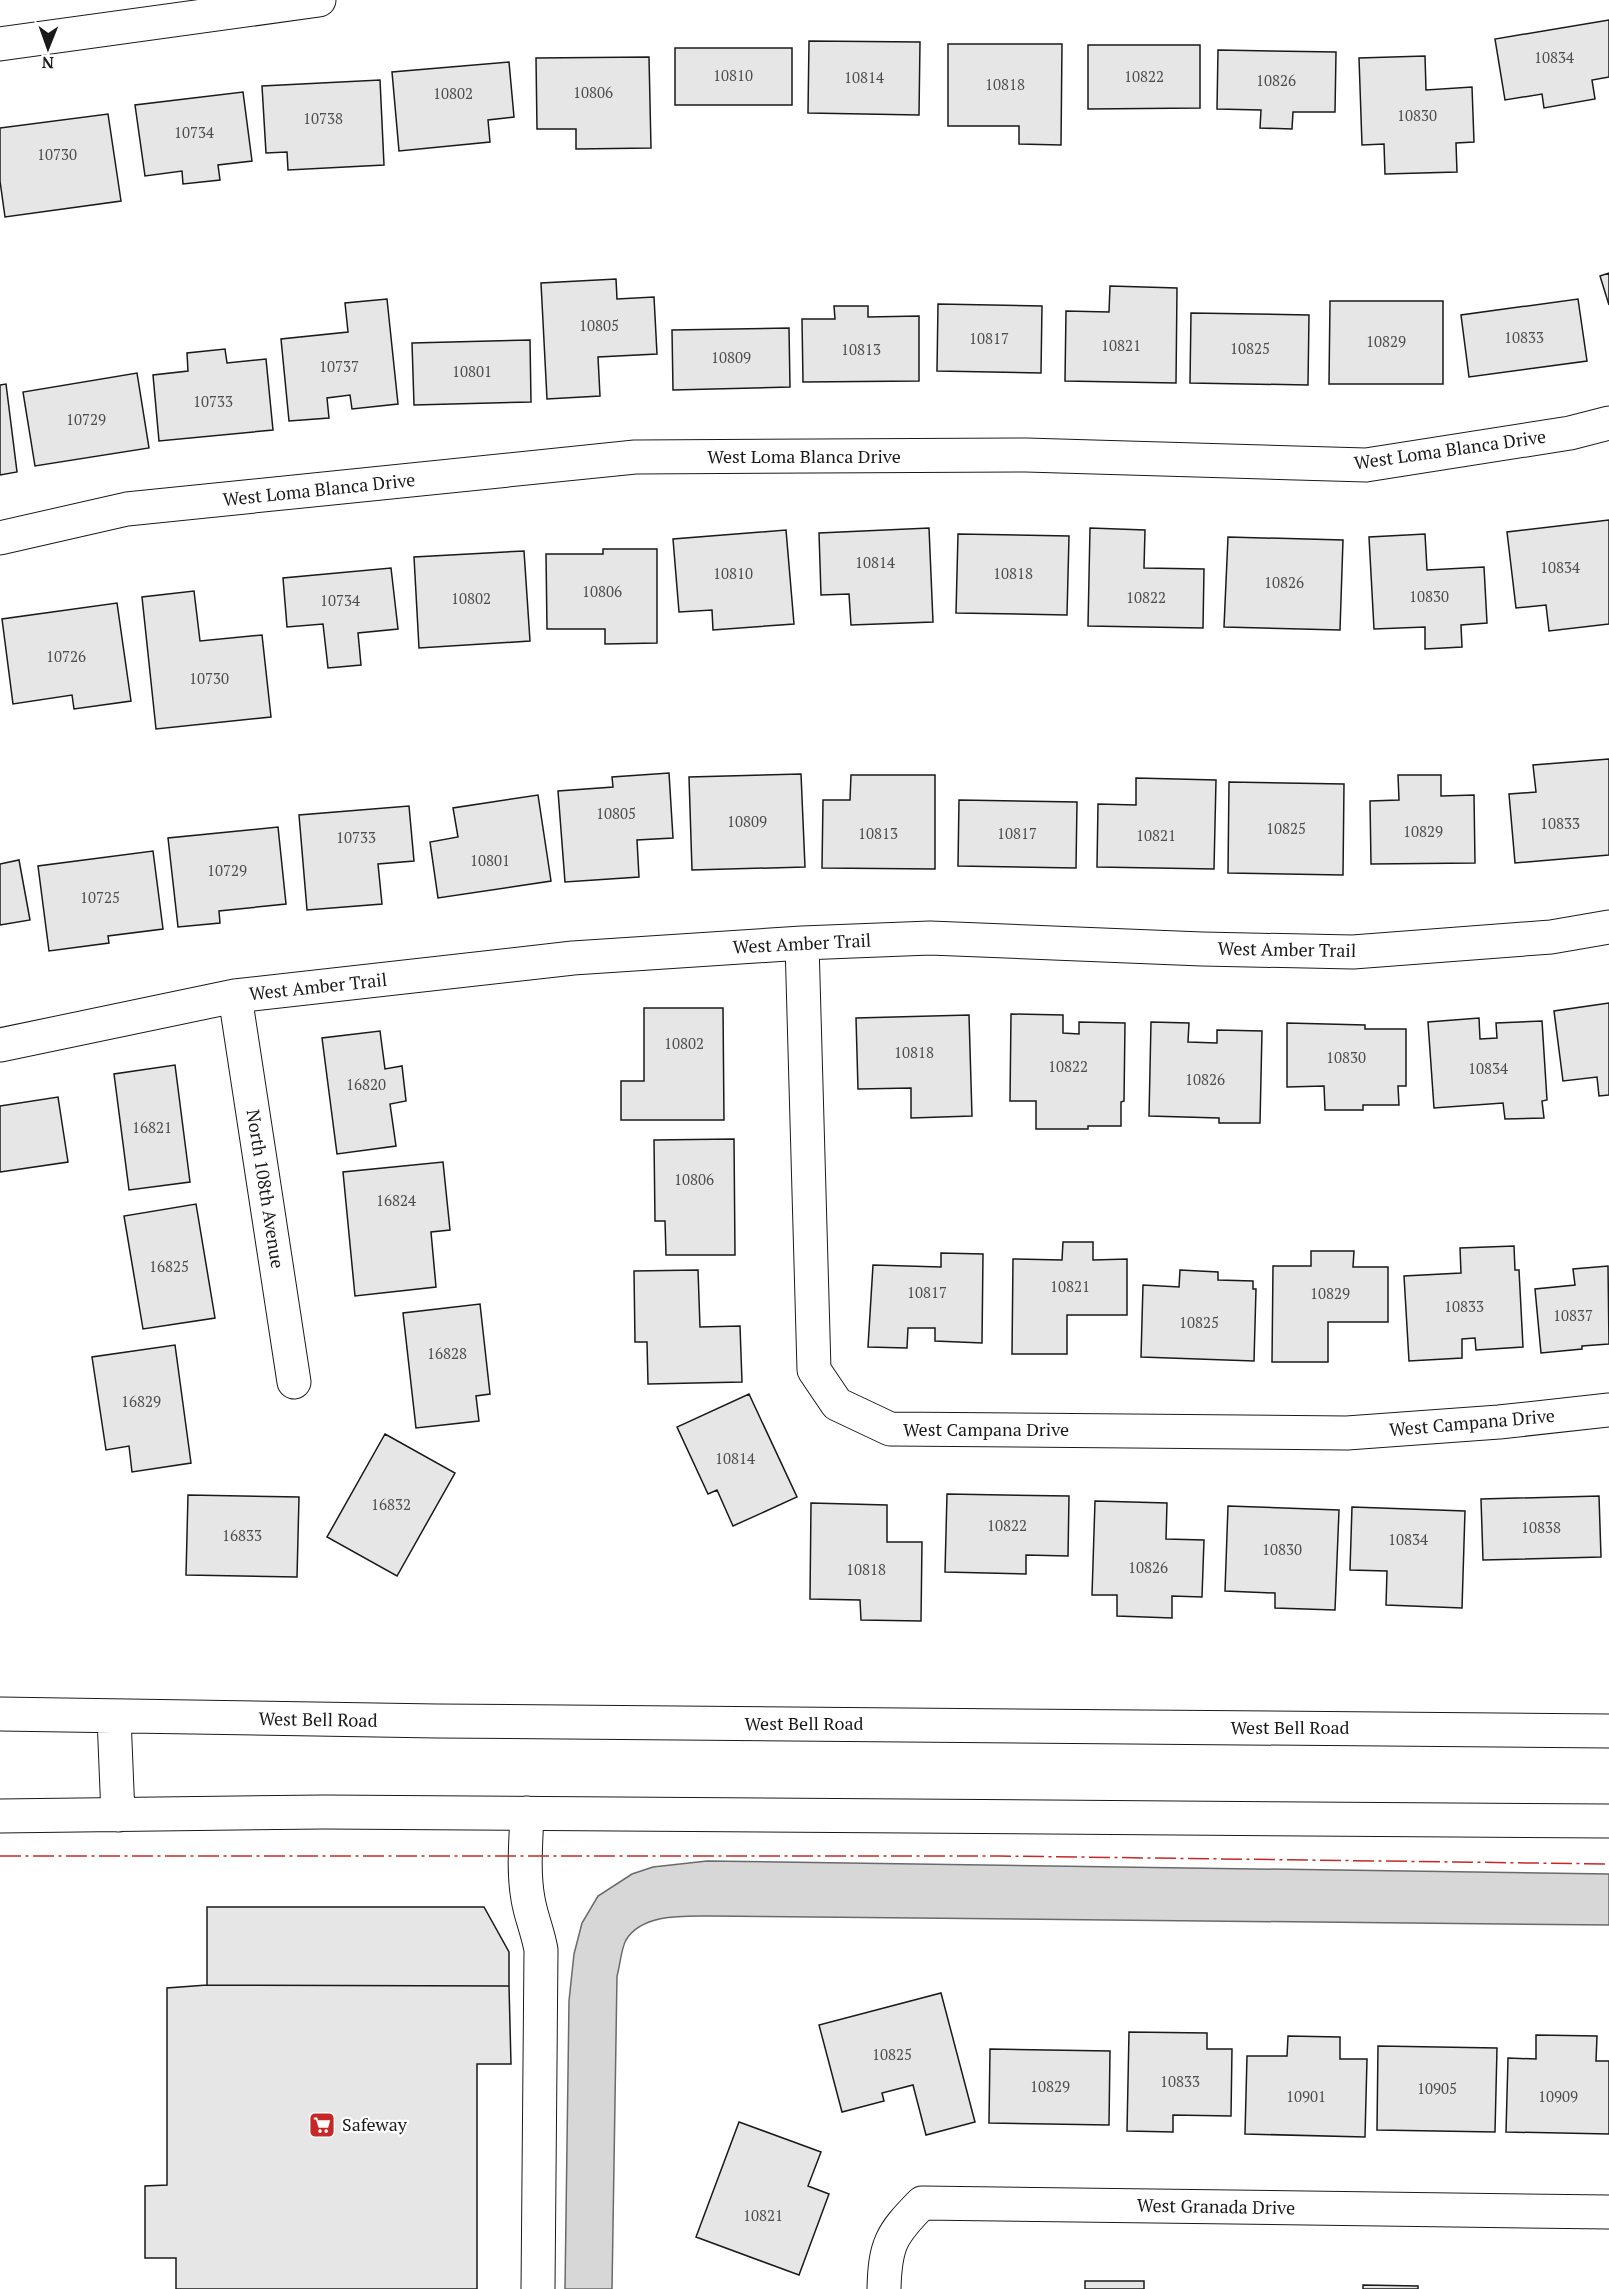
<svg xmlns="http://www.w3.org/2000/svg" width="1609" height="2289" font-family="'PT Serif',serif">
	<rect width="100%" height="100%" fill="#fff"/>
	<path fill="#d7d7d7" stroke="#6a6a6a" stroke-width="1.5" d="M 707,1861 L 1609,1874 L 1609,1925 L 709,1916 C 682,1916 642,1914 626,1940 C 621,1949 620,1966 617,1976 L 612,2289 L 565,2289 L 569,2001 L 574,1954 L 582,1923 L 598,1896 L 632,1874 L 653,1867 Z"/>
	<path fill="#e6e6e6" stroke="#1a1a1a" stroke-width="1.5" d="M 1609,20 L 1609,77 L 1592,80 L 1595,99 L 1544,108 L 1542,94 L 1505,100 L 1495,39 Z
		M 809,41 L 920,42 L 919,115 L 808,113 Z
		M 948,44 L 1062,44 L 1061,145 L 1019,144 L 1019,126 L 948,126 Z
		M 1088,45 L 1200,45 L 1200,108 L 1088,109 Z
		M 675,48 L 792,48 L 792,105 L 675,105 Z
		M 1218,50 L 1336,52 L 1335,112 L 1293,112 L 1292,129 L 1260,128 L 1261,110 L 1217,109 Z
		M 1425,56 L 1426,90 L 1472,87 L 1474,142 L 1456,143 L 1457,172 L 1385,174 L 1384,144 L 1362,145 L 1359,58 Z
		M 649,57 L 651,148 L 576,149 L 576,129 L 537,129 L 536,58 Z
		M 509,62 L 514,117 L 488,120 L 490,142 L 399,151 L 392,72 Z
		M 380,80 L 384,165 L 288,170 L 287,152 L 266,153 L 262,86 Z
		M 243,92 L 252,161 L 218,165 L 220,180 L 183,184 L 182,171 L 145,176 L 135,105 Z
		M 108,114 L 121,201 L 5,217 L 0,181 L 0,128 Z
		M 1609,273 L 1609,305 L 1600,276 Z
		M 616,279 L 617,299 L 654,297 L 657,354 L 598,357 L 600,396 L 547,399 L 541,283 Z
		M 1110,286 L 1177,288 L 1176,383 L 1065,381 L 1066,311 L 1109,312 Z
		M 387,299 L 398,404 L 352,409 L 350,395 L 327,398 L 329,418 L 289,421 L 281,339 L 348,332 L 345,303 Z
		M 1578,299 L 1587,361 L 1469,377 L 1461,315 Z
		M 1330,301 L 1443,301 L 1443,384 L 1329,384 Z
		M 938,304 L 1042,306 L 1041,373 L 937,371 Z
		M 834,306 L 868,306 L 868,317 L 919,316 L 919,381 L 803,382 L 802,319 L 835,319 Z
		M 1191,313 L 1309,315 L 1308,385 L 1190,383 Z
		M 789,328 L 790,387 L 673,390 L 672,330 Z
		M 530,340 L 531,402 L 414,405 L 412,343 Z
		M 225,349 L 227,363 L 266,359 L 273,430 L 159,441 L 153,375 L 188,371 L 187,353 Z
		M 137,373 L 149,448 L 35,466 L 23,392 Z
		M 6,384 L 17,472 L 0,475 L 0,385 Z
		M 1609,520 L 1609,624 L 1549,631 L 1546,605 L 1516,608 L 1507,532 Z
		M 929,528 L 933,622 L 851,625 L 849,594 L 821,595 L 819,533 Z
		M 1090,528 L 1145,530 L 1144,568 L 1204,569 L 1203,628 L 1088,626 Z
		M 786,530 L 794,624 L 713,630 L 712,610 L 679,612 L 673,539 Z
		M 958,534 L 1069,536 L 1067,615 L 956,613 Z
		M 1425,534 L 1427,570 L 1484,567 L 1487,623 L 1461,625 L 1462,647 L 1425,649 L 1425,627 L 1374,629 L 1369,537 Z
		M 1228,537 L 1343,540 L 1340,630 L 1224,627 Z
		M 603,549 L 657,549 L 657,643 L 605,644 L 605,629 L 547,629 L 546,554 L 603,554 Z
		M 524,551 L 530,641 L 419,648 L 414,557 Z
		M 391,568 L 398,629 L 358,633 L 361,665 L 328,668 L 323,624 L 287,627 L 283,578 Z
		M 194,591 L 200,641 L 262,635 L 271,717 L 156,729 L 142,597 Z
		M 117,603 L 131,701 L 74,709 L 72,695 L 13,704 L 2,619 Z
		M 1609,759 L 1609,855 L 1515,863 L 1509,794 L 1536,792 L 1533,765 Z
		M 669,773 L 673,838 L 637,840 L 639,877 L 565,882 L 558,791 L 613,787 L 612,777 Z
		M 801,774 L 805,867 L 692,870 L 689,777 Z
		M 851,775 L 935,775 L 935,869 L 822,868 L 823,800 L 850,800 Z
		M 1398,775 L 1441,775 L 1441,796 L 1474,795 L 1475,863 L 1371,864 L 1370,801 L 1399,800 Z
		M 1136,778 L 1216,780 L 1214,869 L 1097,867 L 1098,804 L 1136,805 Z
		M 1229,782 L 1344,784 L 1343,875 L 1228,873 Z
		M 538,795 L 551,881 L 438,898 L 430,842 L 458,837 L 453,808 Z
		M 959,800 L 1077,802 L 1076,868 L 958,866 Z
		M 409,806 L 414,861 L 378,864 L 382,904 L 307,910 L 299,815 Z
		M 278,827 L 286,904 L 219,911 L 220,923 L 178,927 L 168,838 Z
		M 153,851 L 163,929 L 108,936 L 109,943 L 49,951 L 38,866 Z
		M 19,860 L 30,920 L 0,925 L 0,864 Z
		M 1609,1003 L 1609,1095 L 1599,1096 L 1597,1077 L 1563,1081 L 1554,1011 Z
		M 644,1008 L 723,1008 L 724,1120 L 621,1120 L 621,1081 L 644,1081 Z
		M 1011,1014 L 1063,1015 L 1063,1033 L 1079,1034 L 1079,1022 L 1125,1023 L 1124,1101 L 1121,1102 L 1121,1126 L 1088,1126 L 1088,1129 L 1036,1129 L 1036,1101 L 1010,1101 Z
		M 969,1015 L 972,1116 L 911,1118 L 911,1088 L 858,1089 L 856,1018 Z
		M 1479,1018 L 1480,1039 L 1497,1038 L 1496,1023 L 1542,1021 L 1547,1100 L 1542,1101 L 1544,1118 L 1505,1119 L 1503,1103 L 1434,1108 L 1428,1022 Z
		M 1151,1022 L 1189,1023 L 1188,1042 L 1217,1043 L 1217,1030 L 1262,1031 L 1260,1123 L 1219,1123 L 1219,1118 L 1149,1116 Z
		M 1287,1023 L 1365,1025 L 1365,1029 L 1406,1029 L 1406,1086 L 1398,1086 L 1399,1105 L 1363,1105 L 1363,1110 L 1325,1110 L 1324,1086 L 1287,1087 Z
		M 380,1031 L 385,1069 L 402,1066 L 406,1101 L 390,1104 L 396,1146 L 337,1154 L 322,1038 Z
		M 175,1065 L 190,1182 L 129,1190 L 114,1074 Z
		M 58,1097 L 68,1162 L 0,1172 L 0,1106 Z
		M 734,1139 L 735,1255 L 666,1255 L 665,1221 L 655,1221 L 654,1140 Z
		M 443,1162 L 450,1230 L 431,1232 L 436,1287 L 355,1296 L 343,1172 Z
		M 196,1204 L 215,1318 L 143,1329 L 124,1216 Z
		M 1063,1242 L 1093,1242 L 1093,1260 L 1127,1259 L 1127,1315 L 1067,1315 L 1067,1354 L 1012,1354 L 1013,1259 L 1062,1260 Z
		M 1514,1246 L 1515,1270 L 1519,1270 L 1523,1347 L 1476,1350 L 1475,1338 L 1462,1339 L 1462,1358 L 1409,1361 L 1404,1276 L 1461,1273 L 1460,1248 Z
		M 1311,1251 L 1354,1251 L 1353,1267 L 1388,1267 L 1388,1322 L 1328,1322 L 1328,1362 L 1272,1362 L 1273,1266 L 1311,1266 Z
		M 941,1253 L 983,1254 L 982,1343 L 935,1341 L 935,1328 L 908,1328 L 907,1348 L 868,1347 L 873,1265 L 941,1267 Z
		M 1608,1266 L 1609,1344 L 1582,1346 L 1582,1349 L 1541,1353 L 1535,1289 L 1575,1285 L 1573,1269 Z
		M 698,1270 L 700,1327 L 740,1326 L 742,1382 L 648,1384 L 647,1342 L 635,1342 L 634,1271 Z
		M 1180,1270 L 1218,1272 L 1218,1280 L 1253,1281 L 1253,1289 L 1256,1289 L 1254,1361 L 1141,1357 L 1143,1285 L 1179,1287 Z
		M 480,1304 L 490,1394 L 476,1396 L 479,1421 L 416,1428 L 403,1313 Z
		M 175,1345 L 191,1463 L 132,1472 L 129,1446 L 106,1450 L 92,1357 Z
		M 749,1394 L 797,1497 L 733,1526 L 717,1490 L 708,1494 L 677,1427 Z
		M 385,1434 L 455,1473 L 397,1576 L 327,1537 Z
		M 947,1494 L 1069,1496 L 1068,1556 L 1026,1555 L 1026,1574 L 945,1572 Z
		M 188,1495 L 299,1497 L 297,1577 L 186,1575 Z
		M 1599,1496 L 1601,1557 L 1483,1560 L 1481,1499 Z
		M 1095,1501 L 1167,1503 L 1166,1539 L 1204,1540 L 1202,1597 L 1172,1596 L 1172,1618 L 1117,1616 L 1117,1595 L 1092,1595 Z
		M 811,1503 L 887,1505 L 887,1542 L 922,1542 L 921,1621 L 861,1620 L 860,1600 L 810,1599 Z
		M 1228,1506 L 1339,1510 L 1335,1610 L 1275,1608 L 1275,1593 L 1225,1591 Z
		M 1352,1507 L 1465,1511 L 1462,1608 L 1386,1605 L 1387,1571 L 1350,1570 Z
		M 207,1907 L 484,1907 L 509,1952 L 509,1986 L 207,1985 Z
		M 207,1985 L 509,1986 L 511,2064 L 477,2064 L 477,2289 L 176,2289 L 176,2258 L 145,2258 L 145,2186 L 167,2185 L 167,1988 Z
		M 941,1993 L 975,2122 L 926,2135 L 913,2085 L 882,2093 L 884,2101 L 842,2112 L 819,2025 Z
		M 1129,2032 L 1207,2033 L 1207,2049 L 1232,2049 L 1231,2116 L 1173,2115 L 1173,2132 L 1127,2131 Z
		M 1536,2035 L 1597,2036 L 1596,2061 L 1609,2061 L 1609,2134 L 1506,2132 L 1508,2058 L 1536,2059 Z
		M 1288,2036 L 1340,2037 L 1340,2059 L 1367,2059 L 1365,2137 L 1245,2134 L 1247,2056 L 1287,2056 Z
		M 1378,2046 L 1497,2048 L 1495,2132 L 1377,2130 Z
		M 990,2049 L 1110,2051 L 1109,2125 L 989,2123 Z
		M 739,2122 L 821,2152 L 808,2186 L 829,2194 L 799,2275 L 696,2237 Z
		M 1085,2281 L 1144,2281 L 1144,2289 L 1085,2289 Z
		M 1363,2285 L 1418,2286 L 1418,2289 L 1363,2289 Z"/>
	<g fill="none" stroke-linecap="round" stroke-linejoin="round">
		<defs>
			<path id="minor" d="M 0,44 L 319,0
				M 0,538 L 127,509 L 635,457 L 1026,455 L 1366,465 L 1570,433 L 1609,423
				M 802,943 L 814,1370 L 837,1404 L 890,1429 L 1347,1433 L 1499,1422 L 1609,1410
				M 235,996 L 294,1382
				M 0,1045 L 235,996 L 573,958 L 802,943 L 930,938 L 1202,949 L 1353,952 L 1551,937 L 1609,927
				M 527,1813 C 526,1841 523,1871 528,1899 C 531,1917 538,1932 541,1950 L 538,2289
				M 884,2289 C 885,2245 891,2234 922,2203 L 1609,2212"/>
			<path id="major" d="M 0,1714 L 437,1721 L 1609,1731
				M 114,1717 L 118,1815
				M 0,1816 L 324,1812 L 1609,1821"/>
		</defs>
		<use href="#minor" stroke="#1a1a1a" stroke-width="35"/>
		<use href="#major" stroke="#1a1a1a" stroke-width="35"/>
		<use href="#minor" stroke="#fff" stroke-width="33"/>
		<use href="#major" stroke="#fff" stroke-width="33"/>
		<path stroke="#c62828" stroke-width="1.5" stroke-dasharray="21 4.5 3 4.5" stroke-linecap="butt" d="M 0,1856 L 999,1856 L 1609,1864"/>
	</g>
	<defs>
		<symbol id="supermarket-square" viewBox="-11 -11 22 22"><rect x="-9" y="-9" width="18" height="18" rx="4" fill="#c62828" stroke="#fff"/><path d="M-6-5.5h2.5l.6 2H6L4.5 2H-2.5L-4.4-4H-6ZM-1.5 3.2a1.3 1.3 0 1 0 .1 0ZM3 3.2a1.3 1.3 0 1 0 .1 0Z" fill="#fff"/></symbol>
	</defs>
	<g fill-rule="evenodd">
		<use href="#supermarket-square" x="307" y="2110" width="30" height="30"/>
	</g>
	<g text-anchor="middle" stroke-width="4.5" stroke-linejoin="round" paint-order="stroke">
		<g font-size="15" fill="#4d4d4d">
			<text x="1554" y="63">10834</text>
			<text x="733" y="81">10810</text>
			<text x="1144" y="82">10822</text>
			<text x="864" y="83">10814</text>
			<text x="1276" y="86">10826</text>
			<text x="1005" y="90">10818</text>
			<text x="593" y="98">10806</text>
			<text x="453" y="99">10802</text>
			<text x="1417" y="121">10830</text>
			<text x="323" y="124">10738</text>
			<text x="194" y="138">10734</text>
			<text x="57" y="160">10730</text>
			<text x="599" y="331">10805</text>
			<text x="1524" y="343">10833</text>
			<text x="989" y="344">10817</text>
			<text x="1386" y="347">10829</text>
			<text x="1121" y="351">10821</text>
			<text x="1250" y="354">10825</text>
			<text x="861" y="355">10813</text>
			<text x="731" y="363">10809</text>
			<text x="339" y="372">10737</text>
			<text x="472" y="377">10801</text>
			<text x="213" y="407">10733</text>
			<text x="86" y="425">10729</text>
			<text x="875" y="568">10814</text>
			<text x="1560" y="573">10834</text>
			<text x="733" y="579">10810</text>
			<text x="1013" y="579">10818</text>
			<text x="1284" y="588">10826</text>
			<text x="602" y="597">10806</text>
			<text x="1429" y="602">10830</text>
			<text x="1146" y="603">10822</text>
			<text x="471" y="604">10802</text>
			<text x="340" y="606">10734</text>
			<text x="66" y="662">10726</text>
			<text x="209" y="684">10730</text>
			<text x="616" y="819">10805</text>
			<text x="747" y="827">10809</text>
			<text x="1560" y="829">10833</text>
			<text x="1286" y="834">10825</text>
			<text x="1423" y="837">10829</text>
			<text x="878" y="839">10813</text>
			<text x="1017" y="839">10817</text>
			<text x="1156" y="841">10821</text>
			<text x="356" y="843">10733</text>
			<text x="490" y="866">10801</text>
			<text x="227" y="876">10729</text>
			<text x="100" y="903">10725</text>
			<text x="684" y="1049">10802</text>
			<text x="914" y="1058">10818</text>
			<text x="1346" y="1063">10830</text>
			<text x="1068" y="1072">10822</text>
			<text x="1488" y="1074">10834</text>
			<text x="1205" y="1085">10826</text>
			<text x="366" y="1090">16820</text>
			<text x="152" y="1133">16821</text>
			<text x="694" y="1185">10806</text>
			<text x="396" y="1206">16824</text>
			<text x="169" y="1272">16825</text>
			<text x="1070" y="1292">10821</text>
			<text x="927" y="1298">10817</text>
			<text x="1330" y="1299">10829</text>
			<text x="1464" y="1312">10833</text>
			<text x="1573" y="1321">10837</text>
			<text x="1199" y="1328">10825</text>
			<text x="447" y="1359">16828</text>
			<text x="141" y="1407">16829</text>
			<text x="735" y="1464">10814</text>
			<text x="391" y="1510">16832</text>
			<text x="1007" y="1531">10822</text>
			<text x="1541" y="1533">10838</text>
			<text x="242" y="1541">16833</text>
			<text x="1408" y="1545">10834</text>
			<text x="1282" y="1555">10830</text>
			<text x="1148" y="1573">10826</text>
			<text x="866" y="1575">10818</text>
			<text x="892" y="2060">10825</text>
			<text x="1180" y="2087">10833</text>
			<text x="1050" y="2092">10829</text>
			<text x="1437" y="2094">10905</text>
			<text x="1306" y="2102">10901</text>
			<text x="1558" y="2102">10909</text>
			<text x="763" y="2221">10821</text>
		</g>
		<g font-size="18" fill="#1a1a1a" stroke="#fff">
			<text transform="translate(1450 450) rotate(-8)" y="6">West Loma Blanca Drive</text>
			<text x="804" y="463">West Loma Blanca Drive</text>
			<text transform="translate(319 490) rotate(-6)" y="6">West Loma Blanca Drive</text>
			<text transform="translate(802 944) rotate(-3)" y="6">West Amber Trail</text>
			<text transform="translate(1287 950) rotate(1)" y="6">West Amber Trail</text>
			<text transform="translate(318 987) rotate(-6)" y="6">West Amber Trail</text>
			<text transform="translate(265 1189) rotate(81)" y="6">North 108th Avenue</text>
			<text transform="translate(1472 1423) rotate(-5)" y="6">West Campana Drive</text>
			<text x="986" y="1436">West Campana Drive</text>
			<text transform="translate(318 1720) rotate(1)" y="6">West Bell Road</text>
			<text x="804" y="1730">West Bell Road</text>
			<text x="1290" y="1734">West Bell Road</text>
			<text transform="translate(1216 2207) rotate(1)" y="6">West Granada Drive</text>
		</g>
		<g font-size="18" fill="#1a1a1a" stroke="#fff" text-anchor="start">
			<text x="342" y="2131">Safeway</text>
		</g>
	</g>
	<g transform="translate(48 48) rotate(181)" stroke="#ffffff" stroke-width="4.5" paint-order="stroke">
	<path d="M0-4.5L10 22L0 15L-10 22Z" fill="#1a1a1a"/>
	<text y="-9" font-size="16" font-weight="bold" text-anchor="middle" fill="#1a1a1a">N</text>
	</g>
</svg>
